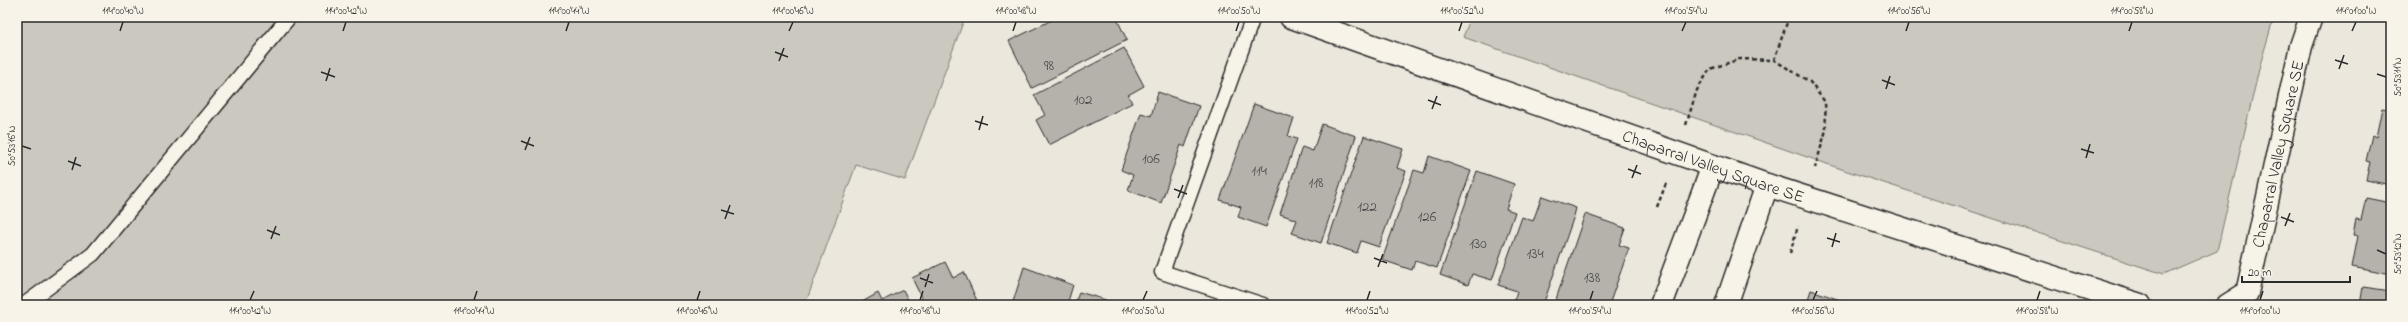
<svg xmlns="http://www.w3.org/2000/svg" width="2408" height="322" font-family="'Indie Flower',sans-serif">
	<rect width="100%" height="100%" fill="#ebe7dd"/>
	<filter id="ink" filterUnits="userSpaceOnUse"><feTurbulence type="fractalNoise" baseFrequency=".025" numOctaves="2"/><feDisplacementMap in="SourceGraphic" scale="8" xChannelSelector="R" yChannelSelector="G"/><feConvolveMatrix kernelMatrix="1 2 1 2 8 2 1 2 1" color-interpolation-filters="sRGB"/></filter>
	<g filter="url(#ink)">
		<path fill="#cbc8bf" stroke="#7b7a75" d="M 17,17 L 965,17 L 905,180 L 856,165 L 805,305 L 17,305 Z
			M 1471,17 L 2274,17 L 2260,65 L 2217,251 L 2164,274 L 1850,172 L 1463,37 Z"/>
		<path fill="#b5b2ab" stroke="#2b2b2b" d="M 1058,17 L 1116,17 L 1127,40 L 1032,88 L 1009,41 Z
			M 1124,48 L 1144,86 L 1128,95 L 1132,103 L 1049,145 L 1036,120 L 1045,115 L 1034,95 Z
			M 2391,74 L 2391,92 L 2387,91 Z
			M 1158,92 L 1199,106 L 1185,147 L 1181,145 L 1161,203 L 1128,190 L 1133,175 L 1121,170 L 1141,113 L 1151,116 Z
			M 1254,104 L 1294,118 L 1288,136 L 1297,139 L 1266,227 L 1238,217 L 1241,207 L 1220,200 Z
			M 2382,108 L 2391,110 L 2391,185 L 2366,180 L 2370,162 L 2366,161 L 2372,135 L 2376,137 Z
			M 1322,124 L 1356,136 L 1321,243 L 1292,233 L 1297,220 L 1280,214 L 1302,147 L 1313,151 Z
			M 1364,136 L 1403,149 L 1397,168 L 1406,171 L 1379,247 L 1361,241 L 1357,253 L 1327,243 Z
			M 1429,156 L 1471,171 L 1437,268 L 1415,261 L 1412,270 L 1382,260 L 1414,170 L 1424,173 Z
			M 1477,171 L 1514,184 L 1506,209 L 1515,212 L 1492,280 L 1472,274 L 1468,285 L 1440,275 Z
			M 1542,196 L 1576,208 L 1574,216 L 1543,305 L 1516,305 L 1513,304 L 1517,291 L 1498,285 L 1522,217 L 1533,221 Z
			M 2366,198 L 2391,203 L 2391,275 L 2352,267 L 2358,236 L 2353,235 L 2356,219 L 2361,220 Z
			M 1585,214 L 1625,228 L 1619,245 L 1629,248 L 1609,305 L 1554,305 Z
			M 945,262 L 953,278 L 964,272 L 979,305 L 925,305 L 912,278 Z
			M 1024,267 L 1073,285 L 1067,305 L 1012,305 Z
			M 2363,287 L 2391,291 L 2391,305 L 2360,305 Z
			M 903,290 L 911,305 L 857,305 L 878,293 L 882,301 Z
			M 1811,290 L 1846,302 L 1852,305 L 1806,305 Z
			M 1079,292 L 1106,300 L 1105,301 L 1116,305 L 1075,305 Z"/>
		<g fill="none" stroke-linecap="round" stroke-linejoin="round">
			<defs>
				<path id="lane" d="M 1253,17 L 1162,272 L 1263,305
					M 24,305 L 93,254 L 289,17"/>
				<g id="street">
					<path id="s1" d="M 1291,17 L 1767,185 L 2140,305"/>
					<path d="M 1661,305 L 1713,166"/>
					<path d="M 1726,305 L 1767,185"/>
					<path id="s2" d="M 2228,305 L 2247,293 L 2301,46 L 2311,17"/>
				</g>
			</defs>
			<use href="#lane" stroke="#2b2b2b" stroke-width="17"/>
			<use href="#street" stroke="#2b2b2b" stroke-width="25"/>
			<path stroke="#2b2b2b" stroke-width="2.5" stroke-dasharray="4 3" stroke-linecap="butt" d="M 1774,60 L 1789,17
				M 1686,125 L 1697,90 L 1710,69 L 1740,59 L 1774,60 L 1810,82 L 1825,102 L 1826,130 L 1815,168
				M 1657,207 L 1667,181
				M 1790,253 L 1798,226"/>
			<use href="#lane" stroke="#f7f3e8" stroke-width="14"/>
			<use href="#street" stroke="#f7f3e8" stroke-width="22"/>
		</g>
	</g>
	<path fill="none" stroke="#2b2b2b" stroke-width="1.5" d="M 120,31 L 123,22M 343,31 L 346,22M 566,31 L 569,22M 789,31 L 793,22M 1013,31 L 1016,22M 1236,31 L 1239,22M 1459,31 L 1462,22M 1682,31 L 1686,22M 1906,31 L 1909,22M 2129,31 L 2132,22M 2352,31 L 2356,22M 775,52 L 788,57M 2335,60 L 2348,64M 779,61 L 784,48M 2339,69 L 2344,55M 321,72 L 335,77M 2377,74 L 2386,77M 1882,80 L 1895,85M 326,81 L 330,68M 1886,89 L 1890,76M 1428,100 L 1441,105M 1432,109 L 1437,96M 975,121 L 988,125M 979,130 L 983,116M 521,141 L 534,146M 22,146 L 31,149M 2081,149 L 2094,153M 525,150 L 530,137M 2086,158 L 2090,144M 68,161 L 81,166M 1628,169 L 1641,174M 72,170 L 76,157M 1632,178 L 1637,165M 1174,189 L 1187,194M 1178,198 L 1183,185M 721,210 L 734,214M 2281,217 L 2294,222M 725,219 L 730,205M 2285,226 L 2290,213M 267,230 L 280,235M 1827,238 L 1840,242M 271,239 L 276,226M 1832,247 L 1836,233M 2377,250 L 2386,254M 1374,258 L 1387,263M 1378,267 L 1383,254M 920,278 L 933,283M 925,287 L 929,274M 250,300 L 254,291M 474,300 L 477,291M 697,300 L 700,291M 920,300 L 923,291M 1143,300 L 1147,291M 1367,300 L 1370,291M 1590,300 L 1593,291M 1813,300 L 1817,291M 2037,300 L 2040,291M 2260,300 L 2263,291"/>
	<g text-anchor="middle" stroke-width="3" stroke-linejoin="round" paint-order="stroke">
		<g font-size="15" fill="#4e4d4b">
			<text x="1049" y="70">98</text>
			<text x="1083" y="104">102</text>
			<text x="1151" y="163">106</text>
			<text x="1259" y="175">114</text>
			<text x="1316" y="187">118</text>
			<text x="1367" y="211">122</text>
			<text x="1427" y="221">126</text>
			<text x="1478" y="248">130</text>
			<text x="1535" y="258">134</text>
			<text x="1592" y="282">138</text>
		</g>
		<g font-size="17" fill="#2b2b2b" stroke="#f7f3e8">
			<text dy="6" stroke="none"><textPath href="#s2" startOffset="165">Chaparral Valley Square SE</textPath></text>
			<text dy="6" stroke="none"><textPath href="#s1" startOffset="448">Chaparral Valley Square SE</textPath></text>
		</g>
	</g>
	<rect width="2408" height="322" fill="none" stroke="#f7f3e8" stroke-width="44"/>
	<path d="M2242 276v6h108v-6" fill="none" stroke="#2b2b2b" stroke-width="2"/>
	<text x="2248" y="276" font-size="12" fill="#2b2b2b" stroke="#f7f3e8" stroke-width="3" paint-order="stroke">20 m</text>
	<rect x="22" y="22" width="2364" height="278" fill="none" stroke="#2b2b2b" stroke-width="1.5"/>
	<g font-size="10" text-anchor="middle" fill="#2b2b2b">
		<text x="123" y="14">114°00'40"W</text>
		<text x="346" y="14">114°00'42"W</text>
		<text x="569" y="14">114°00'44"W</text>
		<text x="793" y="14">114°00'46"W</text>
		<text x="1016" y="14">114°00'48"W</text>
		<text x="1239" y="14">114°00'50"W</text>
		<text x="1462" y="14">114°00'52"W</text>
		<text x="1686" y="14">114°00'54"W</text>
		<text x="1909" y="14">114°00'56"W</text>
		<text x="2132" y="14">114°00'58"W</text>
		<text x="2356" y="14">114°01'00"W</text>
		<text transform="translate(2397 77) rotate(-90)" y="4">50°53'11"N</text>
		<text transform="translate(11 146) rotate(-90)" y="4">50°53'16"N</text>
		<text transform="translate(2397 254) rotate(-90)" y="4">50°53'12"N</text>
		<text x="250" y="314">114°00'42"W</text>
		<text x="474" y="314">114°00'44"W</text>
		<text x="697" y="314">114°00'46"W</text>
		<text x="920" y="314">114°00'48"W</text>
		<text x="1143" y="314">114°00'50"W</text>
		<text x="1367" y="314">114°00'52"W</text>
		<text x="1590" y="314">114°00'54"W</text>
		<text x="1813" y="314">114°00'56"W</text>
		<text x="2037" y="314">114°00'58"W</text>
		<text x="2260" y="314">114°01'00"W</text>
	</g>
</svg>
